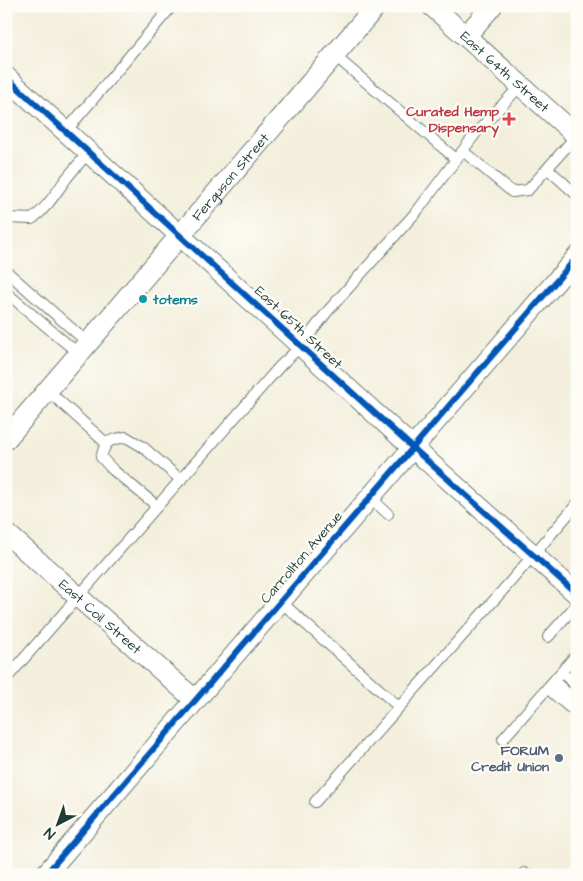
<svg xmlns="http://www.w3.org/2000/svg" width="583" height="881" font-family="'Architects Daughter',sans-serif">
	<rect width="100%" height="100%" fill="#fdfcf7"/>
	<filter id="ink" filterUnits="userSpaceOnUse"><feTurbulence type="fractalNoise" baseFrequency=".02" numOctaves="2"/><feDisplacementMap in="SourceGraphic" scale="10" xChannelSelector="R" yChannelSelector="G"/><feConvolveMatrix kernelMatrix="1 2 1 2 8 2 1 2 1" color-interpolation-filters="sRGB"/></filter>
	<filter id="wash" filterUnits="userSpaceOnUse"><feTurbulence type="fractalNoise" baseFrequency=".0096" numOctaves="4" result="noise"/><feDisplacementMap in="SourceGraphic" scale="20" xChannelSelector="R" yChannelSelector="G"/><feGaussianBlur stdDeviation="1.12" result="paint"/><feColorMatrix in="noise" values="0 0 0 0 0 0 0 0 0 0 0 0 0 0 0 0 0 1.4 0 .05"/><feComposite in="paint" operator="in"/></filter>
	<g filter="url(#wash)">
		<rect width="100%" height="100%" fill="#f3efdc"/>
	</g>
	<g filter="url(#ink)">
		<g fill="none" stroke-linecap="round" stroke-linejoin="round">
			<defs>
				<path id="service" d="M 334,55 L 456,159
					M 66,131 L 172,6
					M 463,151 L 512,192 L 528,190 L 577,135
					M 548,169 L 577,195
					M 6,218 L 32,219 C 47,208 55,194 66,179 C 73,170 81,161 89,152
					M 6,271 L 88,343
					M 6,294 L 9,295 L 79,354
					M 47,390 L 106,443
					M 370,497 L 388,514
					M 157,506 L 113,470 L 101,457 C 106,440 109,440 126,437 L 143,447 L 181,480
					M 280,601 L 399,707
					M 548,637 L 577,604
					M 561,672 L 577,686
					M 6,679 L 280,366 L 301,346 L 327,312 L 418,210 L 476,133 L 521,85
					M 554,681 L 575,700
					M 547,688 L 569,707
					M 503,739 L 577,654
					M 315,802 L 511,581 L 577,504
					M 524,873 L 526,875"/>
				<g id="minor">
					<path id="s1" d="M 432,6 L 577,136"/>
					<path d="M 466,36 L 492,6"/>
					<path d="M 6,77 L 413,448 L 577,594"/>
					<path id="s2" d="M 6,439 L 376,6"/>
					<path id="s3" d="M 6,533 L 195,700"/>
					<path d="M 45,875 L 577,257"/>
				</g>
			</defs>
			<use href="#service" stroke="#697b6f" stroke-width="12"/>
			<use href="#minor" stroke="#697b6f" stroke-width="22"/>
			<use href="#service" stroke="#fff" stroke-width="10"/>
			<use href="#minor" stroke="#fff" stroke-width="20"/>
			<defs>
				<path id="cycleway" d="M 6,77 L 413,448 L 577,594
					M 45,875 L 577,257"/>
			</defs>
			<use href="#cycleway" stroke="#fdfcf7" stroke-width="9"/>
			<use href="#cycleway" stroke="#0057b8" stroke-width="6"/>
		</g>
	</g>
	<path fill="#e0444e" stroke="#fdfcf7" stroke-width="2" d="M506.5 111.5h5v5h5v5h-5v5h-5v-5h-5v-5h5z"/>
	<circle fill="#0f9aa8" stroke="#fdfcf7" stroke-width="2" cx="143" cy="299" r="5"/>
	<circle fill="#5c6f8a" stroke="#fdfcf7" stroke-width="2" cx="559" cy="758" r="5"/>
	<g text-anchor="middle" stroke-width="4.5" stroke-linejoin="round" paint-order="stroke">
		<g font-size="14" fill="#1f3d34" stroke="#fdfcf7">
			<text dy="5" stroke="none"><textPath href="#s1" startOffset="98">East 64th Street</textPath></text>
			<text dy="5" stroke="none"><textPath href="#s2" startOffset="345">Ferguson Street</textPath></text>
			<text transform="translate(299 327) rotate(43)" y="5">East 65th Street</text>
			<text transform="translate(301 557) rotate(-49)" y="5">Carrollton Avenue</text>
			<text dy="5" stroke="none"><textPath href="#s3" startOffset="126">East Coil Street</textPath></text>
		</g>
		<g font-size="14" font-weight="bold" fill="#be3a42" stroke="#fdfcf7" text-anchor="end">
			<text x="499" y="116">Curated Hemp<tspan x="499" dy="16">Dispensary</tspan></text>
		</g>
		<g font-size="14" font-weight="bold" fill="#0d838f" stroke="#fdfcf7" text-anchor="start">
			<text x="153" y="304">totems</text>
		</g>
		<g font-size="14" font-weight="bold" fill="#4e5e75" stroke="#fdfcf7" text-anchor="end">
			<text x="549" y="755">FORUM<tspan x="549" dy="16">Credit Union</tspan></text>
		</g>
	</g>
	<rect width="583" height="881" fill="none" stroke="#fdfcf7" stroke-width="25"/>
	<g transform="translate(58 824) rotate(221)" stroke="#fdfcf7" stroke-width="4" paint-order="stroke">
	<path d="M0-4L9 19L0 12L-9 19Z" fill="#1f3d34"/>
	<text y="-8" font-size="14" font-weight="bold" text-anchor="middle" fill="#1f3d34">N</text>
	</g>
</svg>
